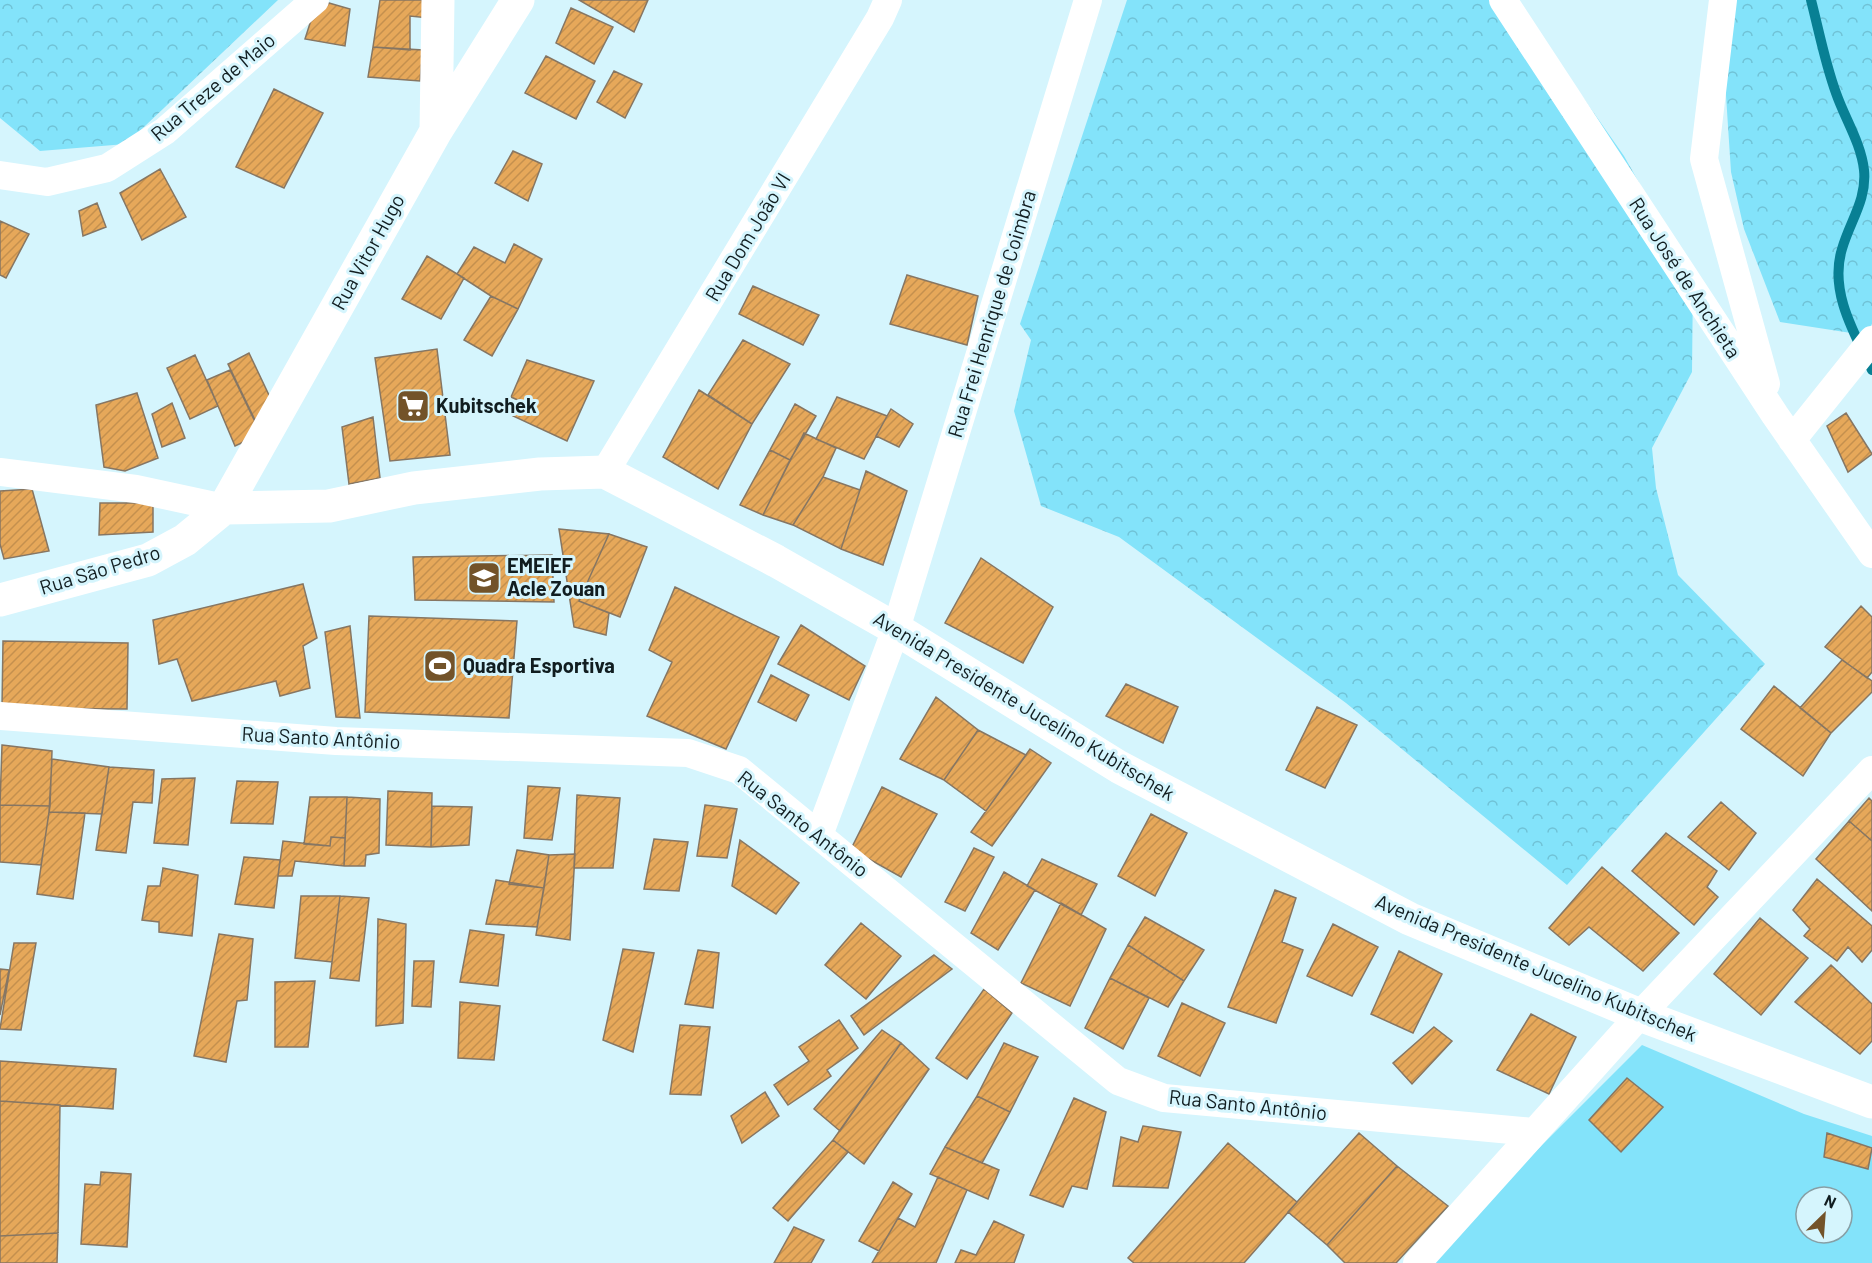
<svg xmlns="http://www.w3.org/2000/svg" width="1872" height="1263" font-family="Barlow,sans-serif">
	<defs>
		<pattern id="forest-crowns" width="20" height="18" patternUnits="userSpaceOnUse" patternTransform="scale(1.5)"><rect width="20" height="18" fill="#83e3fa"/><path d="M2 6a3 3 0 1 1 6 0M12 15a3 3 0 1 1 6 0" fill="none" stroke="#70c2d6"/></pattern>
		<pattern id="building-hatch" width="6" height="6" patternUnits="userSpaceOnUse" patternTransform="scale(1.5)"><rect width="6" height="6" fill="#e6a85a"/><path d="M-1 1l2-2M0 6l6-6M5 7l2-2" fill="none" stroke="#c4904e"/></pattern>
	</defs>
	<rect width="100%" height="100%" fill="#d5f5fd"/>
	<path fill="#83e3fa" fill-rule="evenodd" d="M 1642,1045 L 1804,1114 L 1872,1136 L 1872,1263 L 1424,1263 ZM 1806,1197 L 1842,1197 L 1842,1233 L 1806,1233 Z"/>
	<path fill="url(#forest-crowns)" d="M 0,0 L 278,0 L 126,144 L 40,151 L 0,118 Z
		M 1127,0 L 1515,0 L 1624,156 L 1693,278 L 1692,372 L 1652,448 L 1656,488 L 1678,575 L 1765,664 L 1567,885 L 1346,703 L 1119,537 L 1041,506 L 1014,411 L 1031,340 L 1020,324 Z
		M 1736,0 L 1872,0 L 1872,324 L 1864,335 L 1780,322 L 1744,229 L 1731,172 L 1724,65 Z"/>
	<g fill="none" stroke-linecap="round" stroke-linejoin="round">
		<path stroke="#088094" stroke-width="10" d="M 1811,0 C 1819,31 1825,63 1836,93 C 1845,119 1861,143 1864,170 C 1867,200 1850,221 1842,249 C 1829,291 1854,333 1872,370"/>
	</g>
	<path fill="url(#building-hatch)" stroke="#867663" stroke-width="1.5" d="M 380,0 L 431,0 L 429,18 L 410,16 L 410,50 L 373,47 Z
		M 579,0 L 648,0 L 634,32 Z
		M 329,3 L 350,9 L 345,46 L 305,39 L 313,14 Z
		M 571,8 L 613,27 L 594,64 L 556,43 Z
		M 373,47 L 423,50 L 420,81 L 368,77 Z
		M 546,56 L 595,81 L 576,119 L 525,93 Z
		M 614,71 L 642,84 L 625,118 L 597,102 Z
		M 274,89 L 323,113 L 284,188 L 236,167 Z
		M 513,151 L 542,164 L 528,201 L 495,183 Z
		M 160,169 L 186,217 L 142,240 L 120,193 Z
		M 97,203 L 106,227 L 83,236 L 79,211 Z
		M 0,221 L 29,234 L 6,278 L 0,275 Z
		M 514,244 L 542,259 L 518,309 L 491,296 L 457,274 L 474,247 L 505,263 Z
		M 427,256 L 464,278 L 441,319 L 402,299 Z
		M 907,275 L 978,296 L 967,345 L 890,324 Z
		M 753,286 L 819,315 L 803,345 L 739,314 Z
		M 491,296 L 518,309 L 492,356 L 464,340 Z
		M 743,340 L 790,364 L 752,424 L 708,395 Z
		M 437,349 L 450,455 L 390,461 L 375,358 Z
		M 249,353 L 276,410 L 255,420 L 228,364 Z
		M 195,355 L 218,406 L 190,419 L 167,368 Z
		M 527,360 L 594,381 L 567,441 L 513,416 L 520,401 L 511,397 Z
		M 230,370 L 261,434 L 235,446 L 207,380 Z
		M 699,390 L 752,424 L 718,489 L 663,457 Z
		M 137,393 L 158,458 L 125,471 L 104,467 L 96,405 Z
		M 837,397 L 887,416 L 864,459 L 816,439 Z
		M 172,403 L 185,438 L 162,447 L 152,414 Z
		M 795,404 L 816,416 L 790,460 L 770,450 Z
		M 891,409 L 913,424 L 899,447 L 876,436 Z
		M 1846,413 L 1872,454 L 1848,472 L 1827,426 Z
		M 373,417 L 380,478 L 349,484 L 342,427 Z
		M 804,433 L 836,448 L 823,477 L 793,525 L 763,515 Z
		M 770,450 L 790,460 L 763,515 L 740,505 Z
		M 866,471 L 907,491 L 883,565 L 841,549 Z
		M 823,477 L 860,490 L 841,549 L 793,525 Z
		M 32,489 L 49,551 L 4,559 L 0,544 L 0,491 Z
		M 100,503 L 153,503 L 153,532 L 99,535 Z
		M 559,529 L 609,534 L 579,601 L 609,613 L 606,635 L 574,627 Z
		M 609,534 L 647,547 L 620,617 L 579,601 Z
		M 552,555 L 554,602 L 415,600 L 413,557 Z
		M 981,558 L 1053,607 L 1023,663 L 945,623 Z
		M 303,584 L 317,638 L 303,646 L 310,688 L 280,696 L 276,681 L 192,701 L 177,659 L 159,664 L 153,620 Z
		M 675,587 L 779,637 L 726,749 L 647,716 L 672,662 L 649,650 Z
		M 1861,606 L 1872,617 L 1872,672 L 1867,678 L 1825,647 Z
		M 369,616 L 517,621 L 509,718 L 365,712 Z
		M 801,625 L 865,666 L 849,700 L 778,664 Z
		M 350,626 L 360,718 L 336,717 L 325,632 Z
		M 3,641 L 128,643 L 127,709 L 2,708 Z
		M 1842,660 L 1872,681 L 1872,692 L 1831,733 L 1800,708 Z
		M 771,675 L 809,695 L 796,721 L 758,702 Z
		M 1126,684 L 1178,707 L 1163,743 L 1106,716 Z
		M 1774,686 L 1831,733 L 1803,776 L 1741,729 Z
		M 936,697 L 978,730 L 944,780 L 900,759 Z
		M 1317,707 L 1357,725 L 1325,788 L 1286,770 Z
		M 978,730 L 1026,755 L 986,811 L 944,780 Z
		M 2,745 L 52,751 L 50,806 L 0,805 Z
		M 1030,749 L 1051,763 L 992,846 L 971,832 Z
		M 52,759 L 109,767 L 102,814 L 49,812 Z
		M 109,767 L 154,770 L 152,803 L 133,802 L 126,853 L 96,850 Z
		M 195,778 L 188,845 L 154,843 L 162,779 Z
		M 237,781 L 278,782 L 273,824 L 231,823 Z
		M 528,786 L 560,788 L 552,840 L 524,838 Z
		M 882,787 L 937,814 L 901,877 L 851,849 Z
		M 388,791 L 432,793 L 431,847 L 386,845 Z
		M 577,795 L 620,798 L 613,868 L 574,868 Z
		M 310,797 L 347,797 L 345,838 L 331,837 L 330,846 L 304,844 Z
		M 347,797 L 380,799 L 379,853 L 366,855 L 365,866 L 344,866 Z
		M 1869,798 L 1872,801 L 1872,841 L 1849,821 Z
		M 1721,802 L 1756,833 L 1729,870 L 1688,837 Z
		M 0,805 L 50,806 L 41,865 L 0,862 Z
		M 705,805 L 737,809 L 727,858 L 697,856 Z
		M 432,806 L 472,807 L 469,845 L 431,847 Z
		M 49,812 L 85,813 L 73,899 L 37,894 Z
		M 1151,814 L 1187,833 L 1155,896 L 1118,876 Z
		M 1849,821 L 1872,841 L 1872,911 L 1816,859 Z
		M 1666,833 L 1717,871 L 1707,887 L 1718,897 L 1694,925 L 1632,871 Z
		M 331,837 L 345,838 L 344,866 L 295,861 L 292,876 L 278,876 L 283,841 L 330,846 Z
		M 654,839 L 688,842 L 679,891 L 644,889 Z
		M 740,840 L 799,883 L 776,914 L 732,886 Z
		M 974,848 L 994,857 L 965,911 L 945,902 Z
		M 517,850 L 549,855 L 544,888 L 509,884 Z
		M 575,854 L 570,940 L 536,935 L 549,855 Z
		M 244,857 L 280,860 L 274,908 L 235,904 Z
		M 1042,859 L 1097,884 L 1081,915 L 1027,886 Z
		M 1602,867 L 1679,933 L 1643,971 L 1589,927 L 1569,945 L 1549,928 Z
		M 163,868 L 198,875 L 192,936 L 159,932 L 159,922 L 142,920 L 148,886 L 160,886 Z
		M 1004,872 L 1035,890 L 998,950 L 971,933 Z
		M 1817,879 L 1872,926 L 1872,950 L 1862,962 L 1848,947 L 1837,961 L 1804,936 L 1810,929 L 1793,910 Z
		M 496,880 L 544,888 L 537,927 L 486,924 Z
		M 1275,890 L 1296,898 L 1282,942 L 1303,950 L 1276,1023 L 1228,1007 Z
		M 301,896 L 340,896 L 332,962 L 295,958 Z
		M 340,896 L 369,898 L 359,981 L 330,978 Z
		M 1061,903 L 1106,929 L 1070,1006 L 1021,983 Z
		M 1145,917 L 1204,950 L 1184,981 L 1128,945 Z
		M 1760,918 L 1808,958 L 1761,1015 L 1714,974 Z
		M 378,919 L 406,924 L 403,1023 L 376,1026 Z
		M 861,923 L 901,956 L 866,999 L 825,965 Z
		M 1333,924 L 1378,947 L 1352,996 L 1307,976 Z
		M 470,930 L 504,935 L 498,986 L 460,982 Z
		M 219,934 L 253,939 L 247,1000 L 237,1001 L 226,1062 L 194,1056 Z
		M 14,943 L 36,943 L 21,1030 L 0,1029 Z
		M 1128,945 L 1184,981 L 1168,1007 L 1110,978 Z
		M 623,949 L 654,953 L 633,1052 L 603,1040 Z
		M 698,950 L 719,953 L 713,1008 L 685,1004 Z
		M 1399,951 L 1442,974 L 1413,1033 L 1371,1014 Z
		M 934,955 L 952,969 L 864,1035 L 851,1016 Z
		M 414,961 L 434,961 L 431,1007 L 412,1006 Z
		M 1831,965 L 1872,1004 L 1872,1041 L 1860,1054 L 1795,1002 Z
		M 0,969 L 9,970 L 0,1015 Z
		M 1110,978 L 1149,998 L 1123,1049 L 1085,1028 Z
		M 315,981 L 308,1047 L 275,1047 L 275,982 Z
		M 984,989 L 1012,1013 L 967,1079 L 936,1058 Z
		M 460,1002 L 500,1006 L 494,1060 L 458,1058 Z
		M 1182,1003 L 1225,1023 L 1200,1076 L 1158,1056 Z
		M 1531,1014 L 1576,1037 L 1549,1094 L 1497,1070 Z
		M 839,1020 L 858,1048 L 827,1070 L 831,1076 L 788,1105 L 774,1085 L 809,1061 L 799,1047 Z
		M 680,1025 L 710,1027 L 701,1095 L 670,1094 Z
		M 1434,1027 L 1452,1041 L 1412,1084 L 1393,1063 Z
		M 882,1030 L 901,1043 L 840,1131 L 814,1109 Z
		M 901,1043 L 929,1069 L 864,1164 L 833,1140 Z
		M 1004,1043 L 1038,1057 L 1010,1112 L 977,1096 Z
		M 0,1061 L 116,1069 L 113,1109 L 0,1101 Z
		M 1627,1078 L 1663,1107 L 1621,1152 L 1589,1120 Z
		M 765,1092 L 779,1116 L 742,1143 L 731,1116 Z
		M 977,1096 L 1010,1112 L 982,1163 L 945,1147 Z
		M 1074,1098 L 1106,1112 L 1087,1189 L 1072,1186 L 1063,1207 L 1030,1195 Z
		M 0,1101 L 60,1105 L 58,1233 L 0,1236 Z
		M 1143,1126 L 1181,1132 L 1168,1188 L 1113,1186 L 1121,1137 L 1138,1142 Z
		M 1359,1133 L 1397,1166 L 1327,1245 L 1288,1212 Z
		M 1827,1133 L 1872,1148 L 1868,1169 L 1824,1157 Z
		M 833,1140 L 848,1152 L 788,1221 L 773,1208 Z
		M 1228,1143 L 1297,1202 L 1244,1263 L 1134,1263 L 1128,1258 Z
		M 945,1147 L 999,1170 L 988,1199 L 930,1174 Z
		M 1397,1166 L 1448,1206 L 1396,1263 L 1345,1263 L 1327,1245 Z
		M 101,1172 L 131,1174 L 127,1247 L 81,1244 L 85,1184 L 100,1185 Z
		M 938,1177 L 967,1190 L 936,1263 L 872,1263 L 898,1218 L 915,1227 Z
		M 893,1182 L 912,1194 L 879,1251 L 859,1241 Z
		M 994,1221 L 1024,1235 L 1014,1263 L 955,1263 L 961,1250 L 976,1255 Z
		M 794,1227 L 824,1240 L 811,1263 L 774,1263 Z
		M 58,1233 L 57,1263 L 0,1263 L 0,1236 Z"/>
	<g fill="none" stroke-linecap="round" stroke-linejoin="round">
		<path stroke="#fff" stroke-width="28" d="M 1503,0 L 1775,415 L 1872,554
			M 1723,0 L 1704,159 L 1766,384
			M 0,175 L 47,182 L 107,168 L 165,131 L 315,0
			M 1792,440 L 1872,340
			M 0,472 L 136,489 L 224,508
			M 605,472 L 880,18 L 888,0
			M 0,716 L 336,741 L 688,753 L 739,770 L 1118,1081 L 1164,1098 L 1533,1132
			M 819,835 L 896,629 L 1088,0
			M 1417,1263 L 1640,1015 L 1872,770"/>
		<path stroke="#fff" stroke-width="33" d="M 436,131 L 438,0
			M 224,508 L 329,506 L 414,488 L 540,474 L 605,472 L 776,561 L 896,629 L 1119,767 L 1410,919 L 1640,1015 L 1872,1102
			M 0,600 L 148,560 L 185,540 L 224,508 L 436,131 L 518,0"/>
	</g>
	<defs>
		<symbol id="supermarket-square" viewBox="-11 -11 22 22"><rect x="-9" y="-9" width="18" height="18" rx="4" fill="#735329" stroke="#d5f5fd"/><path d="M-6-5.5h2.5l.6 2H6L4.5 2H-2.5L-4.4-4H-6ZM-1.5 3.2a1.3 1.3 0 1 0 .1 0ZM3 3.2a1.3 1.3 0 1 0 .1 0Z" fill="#fff"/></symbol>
		<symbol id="school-square" viewBox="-11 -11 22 22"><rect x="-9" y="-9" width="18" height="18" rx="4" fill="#735329" stroke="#d5f5fd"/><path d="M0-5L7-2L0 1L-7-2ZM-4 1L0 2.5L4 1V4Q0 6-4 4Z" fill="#fff"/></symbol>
		<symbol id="stadium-square" viewBox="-11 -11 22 22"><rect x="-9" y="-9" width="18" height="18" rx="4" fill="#735329" stroke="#d5f5fd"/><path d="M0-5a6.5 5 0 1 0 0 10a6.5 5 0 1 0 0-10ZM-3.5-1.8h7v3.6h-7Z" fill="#fff"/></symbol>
	</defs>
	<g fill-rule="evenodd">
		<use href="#supermarket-square" x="394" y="387" width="38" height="38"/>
		<use href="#school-square" x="465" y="559" width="38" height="38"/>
		<use href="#stadium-square" x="421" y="647" width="38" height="38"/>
	</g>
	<g text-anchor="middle" stroke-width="6" stroke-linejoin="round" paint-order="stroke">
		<g font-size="20" fill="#111d20" stroke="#d5f5fd">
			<text transform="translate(213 87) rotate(-40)" y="7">Rua Treze de Maio</text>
			<text transform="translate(748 237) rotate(-59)" y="7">Rua Dom João VI</text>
			<text transform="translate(368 252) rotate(-61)" y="7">Rua Vitor Hugo</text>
			<text transform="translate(1685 278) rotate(57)" y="7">Rua José de Anchieta</text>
			<text transform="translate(992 314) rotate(-73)" y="7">Rua Frei Henrique de Coimbra</text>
			<text transform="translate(100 570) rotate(-17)" y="7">Rua São Pedro</text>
			<text transform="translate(1024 706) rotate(31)" y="7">Avenida Presidente Jucelino Kubitschek</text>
			<text transform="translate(321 738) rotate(3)" y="7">Rua Santo Antônio</text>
			<text transform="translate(803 824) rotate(38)" y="7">Rua Santo Antônio</text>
			<text transform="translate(1536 968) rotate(23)" y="7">Avenida Presidente Jucelino Kubitschek</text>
			<text transform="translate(1248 1105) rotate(6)" y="7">Rua Santo Antônio</text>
		</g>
		<g font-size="20" font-weight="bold" fill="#111d20" stroke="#d5f5fd" text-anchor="start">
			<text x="436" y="413">Kubitschek</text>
			<text x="507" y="573">EMEIEF<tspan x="507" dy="23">Acle Zouan</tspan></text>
			<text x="463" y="673">Quadra Esportiva</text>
		</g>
	</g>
	<g transform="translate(1824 1215) rotate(25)"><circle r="28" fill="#d5f5fd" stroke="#879fa5" stroke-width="1.5"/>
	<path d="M0-4.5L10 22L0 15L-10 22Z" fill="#735329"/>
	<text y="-9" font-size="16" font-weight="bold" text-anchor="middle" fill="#111d20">N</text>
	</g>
</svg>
